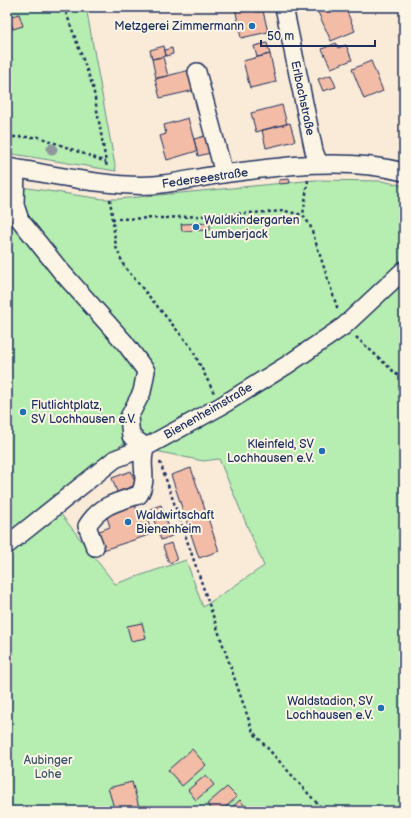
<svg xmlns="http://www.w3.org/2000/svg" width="411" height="818" font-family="'Balsamiq Sans',sans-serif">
	<rect width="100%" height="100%" fill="#faead8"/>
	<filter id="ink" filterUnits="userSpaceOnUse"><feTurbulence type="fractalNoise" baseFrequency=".025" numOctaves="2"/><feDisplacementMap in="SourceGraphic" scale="8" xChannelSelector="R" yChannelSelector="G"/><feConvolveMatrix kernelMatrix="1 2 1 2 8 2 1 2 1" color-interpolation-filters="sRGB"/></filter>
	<g filter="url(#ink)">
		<path fill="#b6edb0" stroke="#688e87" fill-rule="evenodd" d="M 7,7 L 86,7 L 116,171 L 7,153 Z
			M 315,180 L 382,181 L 404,186 L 404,811 L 7,811 L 7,185 L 103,199 L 118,199 ZM 122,444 L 203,461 L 219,459 L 264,566 L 203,607 L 186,560 L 115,584 L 57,509 Z"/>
		<path fill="#f3bca6" stroke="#1b2f5e" d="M 235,7 L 255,7 L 256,12 L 263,11 L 268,32 L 241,38 Z
			M 324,7 L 345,7 L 355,31 L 331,41 L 317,10 Z
			M 19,14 L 23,26 L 13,29 L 9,17 Z
			M 267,43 L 270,54 L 257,57 L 254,46 Z
			M 336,43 L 338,48 L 346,45 L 352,60 L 331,68 L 322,49 Z
			M 164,46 L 166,56 L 152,59 L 150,50 Z
			M 172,48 L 173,54 L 166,56 L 165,50 Z
			M 270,54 L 276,82 L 250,88 L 243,61 Z
			M 163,57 L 168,76 L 156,78 L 152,59 Z
			M 371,61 L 383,91 L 364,99 L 352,69 Z
			M 190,70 L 195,90 L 160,98 L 155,79 Z
			M 331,75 L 336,87 L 323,91 L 318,79 Z
			M 282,105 L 287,124 L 256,132 L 251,113 Z
			M 188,118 L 197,151 L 167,160 L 160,136 L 166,134 L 164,125 Z
			M 290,123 L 295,141 L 266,148 L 262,130 Z
			M 209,135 L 214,152 L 198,156 L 194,139 Z
			M 289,179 L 290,183 L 279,184 L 279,180 Z
			M 210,223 L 210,230 L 182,231 L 181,224 Z
			M 191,468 L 219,551 L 199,558 L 171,475 Z
			M 131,471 L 136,485 L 117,492 L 112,478 Z
			M 135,504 L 139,517 L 146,515 L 152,534 L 103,550 L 97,532 L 110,527 L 106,514 Z
			M 161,505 L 172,536 L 161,540 L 150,509 Z
			M 171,543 L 177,560 L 169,563 L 163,546 Z
			M 142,623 L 146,638 L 131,641 L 127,626 Z
			M 192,749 L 206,765 L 182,786 L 168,770 Z
			M 206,775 L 214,785 L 196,800 L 188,790 Z
			M 132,782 L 139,807 L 126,811 L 115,811 L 108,788 Z
			M 227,787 L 237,797 L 221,811 L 213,811 L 207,804 Z
			M 240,800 L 249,811 L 228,811 Z"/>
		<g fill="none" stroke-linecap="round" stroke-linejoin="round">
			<defs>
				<path id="minor" d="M 284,7 L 314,151 L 319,164
					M 197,72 L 224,174
					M 7,167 C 52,174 109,188 154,185 C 177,183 200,177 223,174 C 282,166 346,157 404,172
					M 16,169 L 15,205 L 20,220 L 60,270 L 125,343 L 146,371 L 142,392 L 129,417 L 131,436 L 146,447
					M 7,545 L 115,459 L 146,447 L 221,406 L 287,365 L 344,326 L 404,270
					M 95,547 L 87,526 C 100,505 116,502 139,495 C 150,477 138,465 146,447"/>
			</defs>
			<use href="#minor" stroke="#1b2f5e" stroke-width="20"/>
			<path stroke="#1b2f5e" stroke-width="2.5" stroke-dasharray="3 3" stroke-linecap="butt" d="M 64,7 L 93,87 L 107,168
				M 7,137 L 39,137 L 106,162
				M 308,180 L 303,215 L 310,225 L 338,310
				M 110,199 L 116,247 L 124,266 L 191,347 L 214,393
				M 112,219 L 164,218 L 285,211 L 303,215
				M 356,337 L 404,381
				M 160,462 L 253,732 L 324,811"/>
			<use href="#minor" stroke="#fcf5e5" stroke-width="17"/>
		</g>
		<circle fill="#90989e" cx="52" cy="149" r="5.5"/>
	</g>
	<g fill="#1f6fb2" stroke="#fcf5e5" stroke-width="1.5">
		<circle cx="252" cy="26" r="4"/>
		<circle cx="196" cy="227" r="4"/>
		<circle cx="23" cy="412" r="4"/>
		<circle cx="322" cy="451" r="4"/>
		<circle cx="128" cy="522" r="4"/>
		<circle cx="381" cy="708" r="4"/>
	</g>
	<g text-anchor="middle" stroke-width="4" stroke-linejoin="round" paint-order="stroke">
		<g font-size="12" fill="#1b2f5e" stroke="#fcf5e5" text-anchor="end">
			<text x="244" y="30">Metzgerei Zimmermann</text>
			<text x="204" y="224" text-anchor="start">Waldkindergarten<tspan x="204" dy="14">Lumberjack</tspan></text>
			<text x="31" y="409" text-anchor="start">Flutlichtplatz,<tspan x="31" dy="14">SV Lochhausen e.V.</tspan></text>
			<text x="314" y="448">Kleinfeld, SV<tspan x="314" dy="14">Lochhausen e.V.</tspan></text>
			<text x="136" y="519" text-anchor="start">Waldwirtschaft<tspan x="136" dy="14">Bienenheim</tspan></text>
			<text x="373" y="705">Waldstadion, SV<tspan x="373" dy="14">Lochhausen e.V.</tspan></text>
		</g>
		<g font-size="12" fill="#1b2f5e" stroke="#fcf5e5">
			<text transform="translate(303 98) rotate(78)" y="4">Erlbachstraße</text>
			<text transform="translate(205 178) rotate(-8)" y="4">Federseestraße</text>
			<text transform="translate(208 411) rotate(-30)" y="4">Bienenheimstraße</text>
		</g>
		<g font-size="12" fill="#3a556e" stroke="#fcf5e5">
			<text x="48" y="764">Aubinger<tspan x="48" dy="14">Lohe</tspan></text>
		</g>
	</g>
	<rect width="411" height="818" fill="none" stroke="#fcf5e5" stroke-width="24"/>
	<rect x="12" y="12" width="387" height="794" fill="none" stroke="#1b2f5e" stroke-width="1.5" filter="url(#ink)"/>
	<path d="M261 40v6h114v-6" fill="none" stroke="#1b2f5e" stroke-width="2"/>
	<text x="267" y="40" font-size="12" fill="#1b2f5e" stroke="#fcf5e5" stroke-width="3" paint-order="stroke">50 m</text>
</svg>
